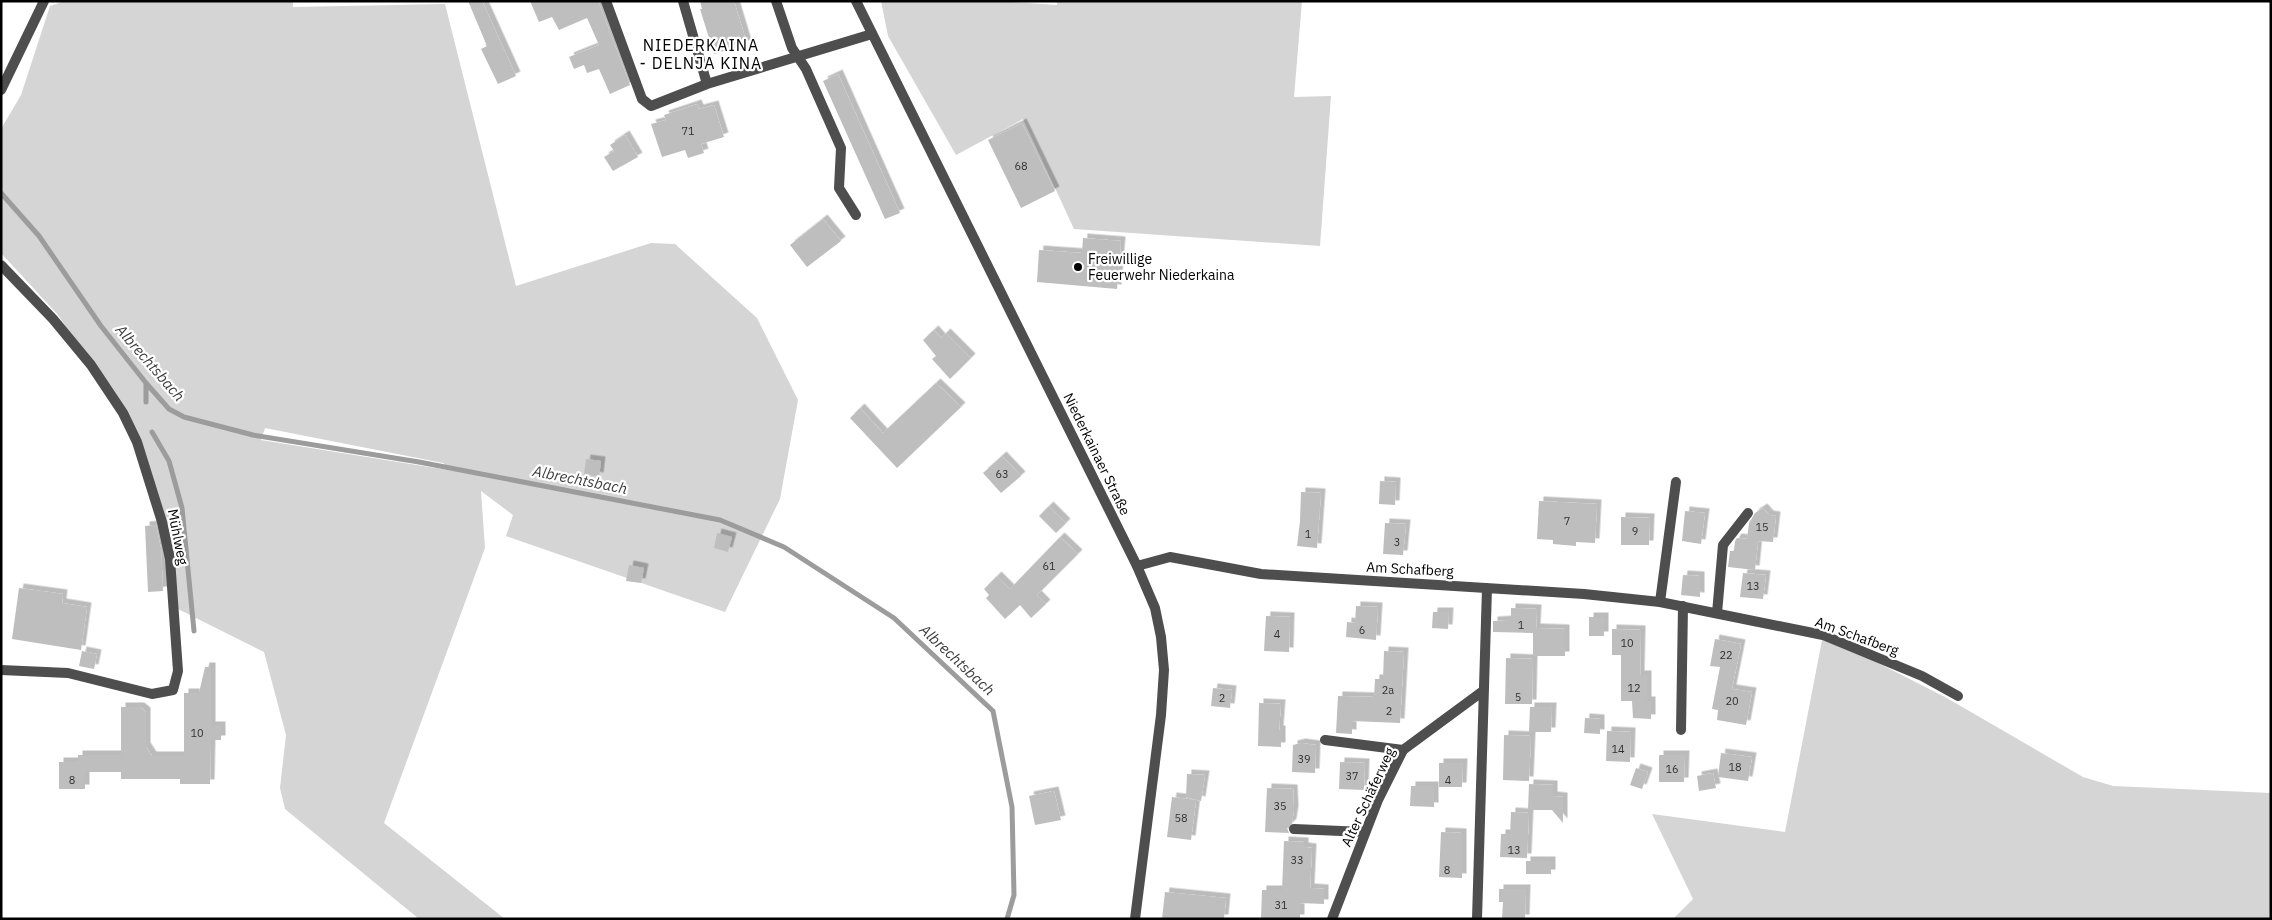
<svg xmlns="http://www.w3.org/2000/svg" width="2272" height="920" font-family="'IBM Plex Sans',sans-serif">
	<defs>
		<filter id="shadow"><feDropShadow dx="4.5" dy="-4.5" stdDeviation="0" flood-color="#0004"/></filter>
	</defs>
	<rect width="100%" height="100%" fill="#fff"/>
	<path fill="#d5d5d5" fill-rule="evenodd" d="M 65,1 L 293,1 L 293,7 L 445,4 L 516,286 L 651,243 L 675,244 L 757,318 L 798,400 L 780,499 L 725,612 L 506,536 L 513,515 L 481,491 L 485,548 L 384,823 L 505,919 L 419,919 L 285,809 L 280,788 L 286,735 L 264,652 L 174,607 L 170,559 L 137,442 L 91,365 L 58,315 L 1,253 L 1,129 L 21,95 L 50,6 ZM 265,428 L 443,463 L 454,471 L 261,440 Z
		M 881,1 L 996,1 L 1057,5 L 1057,1 L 1302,1 L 1294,97 L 1331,96 L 1320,246 L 1074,229 L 1023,119 L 956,155 L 888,36 Z
		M 1823,635 L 1945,697 L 2083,777 L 2113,786 L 2271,793 L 2271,919 L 1673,919 L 1693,899 L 1652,814 L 1785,832 Z"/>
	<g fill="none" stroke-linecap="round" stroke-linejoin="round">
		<path stroke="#9c9c9c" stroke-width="5" d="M 1,193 L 39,236 L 101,326 L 146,383 L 169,409 L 184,417 L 253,435 L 419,462 L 720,520 L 784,547 L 894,618 L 993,711 L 1012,807 L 1014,895 L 1007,919
			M 146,402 L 146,383
			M 152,432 L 169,461 L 182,508 L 194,631"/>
	</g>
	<path fill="#bebebe" filter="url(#shadow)" d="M 468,1 L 482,1 L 516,76 L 498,84 L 481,49 L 487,46 Z
		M 530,1 L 598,1 L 630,85 L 610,94 L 599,69 L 587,73 L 584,65 L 574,69 L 569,57 L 599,45 L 587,18 L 559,30 L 552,17 L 539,22 Z
		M 700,1 L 734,1 L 747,44 L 714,54 L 700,9 L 702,9 Z
		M 838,74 L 900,213 L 885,219 L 823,81 Z
		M 697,104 L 699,109 L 714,105 L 724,137 L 701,144 L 704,153 L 688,158 L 685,150 L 662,157 L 651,124 L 666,120 L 664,115 Z
		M 1022,123 L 1055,191 L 1021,208 L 988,140 Z
		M 625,135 L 638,157 L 613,171 L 604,157 L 614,151 L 610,145 Z
		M 823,219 L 841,241 L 807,267 L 790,245 Z
		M 1083,238 L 1121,241 L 1117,289 L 1037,282 L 1039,250 L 1082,253 Z
		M 934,330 L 941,338 L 946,333 L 971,358 L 950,379 L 932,359 L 936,356 L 923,340 Z
		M 936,383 L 961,407 L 897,468 L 850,418 L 860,408 L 883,433 Z
		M 1002,456 L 1021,476 L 1001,493 L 983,473 Z
		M 586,459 L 601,461 L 599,477 L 584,474 Z
		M 1380,481 L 1396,482 L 1395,505 L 1379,504 Z
		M 1301,492 L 1321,493 L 1317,548 L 1297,546 L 1300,521 Z
		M 1539,501 L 1597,504 L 1595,543 L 1576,542 L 1576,546 L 1553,544 L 1553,540 L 1537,539 Z
		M 1049,506 L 1066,523 L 1056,533 L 1039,516 Z
		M 1763,508 L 1769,515 L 1776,516 L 1773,542 L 1758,541 L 1755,570 L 1728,567 L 1730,551 L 1734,551 L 1735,541 L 1737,538 L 1747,539 L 1749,523 L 1755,513 Z
		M 1685,511 L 1705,513 L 1701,544 L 1682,541 Z
		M 1621,517 L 1650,518 L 1649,545 L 1621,545 Z
		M 1385,523 L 1406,524 L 1403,555 L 1383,554 Z
		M 156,525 L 161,549 L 163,591 L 148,592 L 145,526 Z
		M 717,533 L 732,537 L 728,552 L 714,548 Z
		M 1060,537 L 1078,554 L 1037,595 L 1046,604 L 1031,618 L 1020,605 L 1005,619 L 986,598 L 989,595 L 984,589 L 997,576 L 1010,589 Z
		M 629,565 L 644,568 L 641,583 L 626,581 Z
		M 1743,573 L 1766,575 L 1763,599 L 1740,597 Z
		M 1683,575 L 1700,576 L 1700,597 L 1681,595 Z
		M 19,588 L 63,594 L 62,603 L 87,607 L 81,650 L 12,639 Z
		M 1356,606 L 1378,607 L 1376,640 L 1346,637 L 1347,622 L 1355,623 Z
		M 1511,608 L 1537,609 L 1536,628 L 1565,629 L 1565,656 L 1533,656 L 1533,633 L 1493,632 L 1493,621 L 1511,620 Z
		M 1433,612 L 1449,612 L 1448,629 L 1432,628 Z
		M 1266,616 L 1290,617 L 1289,652 L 1264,651 Z
		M 1589,617 L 1604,617 L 1604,636 L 1589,636 Z
		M 1612,629 L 1641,630 L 1640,675 L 1647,675 L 1647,701 L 1651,701 L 1651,719 L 1633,718 L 1632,701 L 1621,701 L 1621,655 L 1612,655 Z
		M 1715,639 L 1741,644 L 1732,689 L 1752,692 L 1746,725 L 1717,720 L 1718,710 L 1712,709 L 1720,667 L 1710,666 Z
		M 82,651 L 97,654 L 94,669 L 79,666 Z
		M 1384,651 L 1404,652 L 1400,723 L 1352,721 L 1352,734 L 1336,733 L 1338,696 L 1374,697 L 1375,679 L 1383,679 Z
		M 1506,658 L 1533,659 L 1532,704 L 1505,704 Z
		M 205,667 L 211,667 L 211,726 L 221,726 L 221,740 L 211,740 L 210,784 L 180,784 L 180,779 L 121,779 L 121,772 L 85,772 L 85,789 L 59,789 L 59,762 L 78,762 L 78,755 L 121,755 L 121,707 L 140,707 L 146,712 L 146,747 L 152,756 L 184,756 L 184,693 L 199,693 Z
		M 1213,688 L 1232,690 L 1230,708 L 1211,706 Z
		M 1259,703 L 1281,704 L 1279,730 L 1281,730 L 1281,747 L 1258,746 Z
		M 1530,707 L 1552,707 L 1551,732 L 1529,732 Z
		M 1585,718 L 1600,719 L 1600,734 L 1584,733 Z
		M 1607,731 L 1631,732 L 1630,762 L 1606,761 Z
		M 1504,735 L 1531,736 L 1529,781 L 1503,780 Z
		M 1301,743 L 1316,745 L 1315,773 L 1292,772 L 1293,745 Z
		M 1721,753 L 1752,757 L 1748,781 L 1718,777 Z
		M 1659,755 L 1685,755 L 1684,782 L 1659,782 Z
		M 1340,762 L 1365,763 L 1364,790 L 1339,789 Z
		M 1439,763 L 1463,763 L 1462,787 L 1439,787 Z
		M 1636,768 L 1648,772 L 1642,789 L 1630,785 Z
		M 1713,773 L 1716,788 L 1699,791 L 1697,776 Z
		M 1187,774 L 1205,775 L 1201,801 L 1186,797 Z
		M 1529,784 L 1553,785 L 1553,796 L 1563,797 L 1563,823 L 1552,810 L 1528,810 Z
		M 1411,786 L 1434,786 L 1434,807 L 1410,806 Z
		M 1267,788 L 1293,789 L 1294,810 L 1292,823 L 1287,828 L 1289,833 L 1265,832 Z
		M 1054,791 L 1061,820 L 1035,825 L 1029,796 Z
		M 1172,797 L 1196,800 L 1191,840 L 1167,837 Z
		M 1511,812 L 1529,813 L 1527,858 L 1500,857 L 1501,834 L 1510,834 Z
		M 1441,832 L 1462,833 L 1462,878 L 1439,877 Z
		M 1284,841 L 1304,842 L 1304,847 L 1312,848 L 1310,888 L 1324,889 L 1324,904 L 1300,903 L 1300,919 L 1261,919 L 1262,890 L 1282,890 Z
		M 1526,861 L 1551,861 L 1551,874 L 1526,874 Z
		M 1499,889 L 1526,889 L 1525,919 L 1502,919 L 1503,902 L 1499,902 Z
		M 1165,892 L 1226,898 L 1224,919 L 1162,919 Z"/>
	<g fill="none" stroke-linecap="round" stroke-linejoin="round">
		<path stroke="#4e4e4e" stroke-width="10" d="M 776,1 L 792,48 L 806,69 L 841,148 L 839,188 L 856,215
			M 1660,602 L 1676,482
			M 1717,613 L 1723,545 L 1748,513
			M 1681,730 L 1683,606
			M 1325,740 L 1403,750
			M 1294,829 L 1365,832"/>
		<path stroke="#4e4e4e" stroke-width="10" d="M 606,1 L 642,99 L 651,106 L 707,84 L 872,34
			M 683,1 L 707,84
			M 1,265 L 53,319 L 91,365 L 123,413 L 137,442 L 162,522 L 170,559 L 178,671 L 173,690 L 152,694 L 68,673 L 1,670
			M 1137,566 L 1170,557 L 1261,574 L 1584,594 L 1660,602 L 1823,635 L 1922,676 L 1958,696
			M 1332,919 L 1378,800 L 1403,750 L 1483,691
			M 1477,919 L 1487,588"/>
		<path stroke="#4e4e4e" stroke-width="10" d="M 856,1 L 1137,566 L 1155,608 L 1161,637 L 1164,670 L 1161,715 L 1135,919
			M 1,90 L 44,1"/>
	</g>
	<circle fill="#000" stroke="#fff" stroke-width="2" cx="1078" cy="267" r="5"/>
	<g text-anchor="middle" stroke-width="4.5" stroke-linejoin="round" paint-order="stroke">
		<g font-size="11" fill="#303030">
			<text x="688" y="135">71</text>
			<text x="1021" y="170">68</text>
			<text x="1002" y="478">63</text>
			<text x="1567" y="525">7</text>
			<text x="1762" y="531">15</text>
			<text x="1635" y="535">9</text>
			<text x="1308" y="538">1</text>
			<text x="1397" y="546">3</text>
			<text x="1049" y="570">61</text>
			<text x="1753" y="590">13</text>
			<text x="1521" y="629">1</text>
			<text x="1362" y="634">6</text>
			<text x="1277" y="638">4</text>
			<text x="1627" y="647">10</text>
			<text x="1726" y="659">22</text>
			<text x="1634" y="692">12</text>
			<text x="1388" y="694">2a</text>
			<text x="1518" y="701">5</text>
			<text x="1222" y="702">2</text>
			<text x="1732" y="705">20</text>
			<text x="1389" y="715">2</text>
			<text x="197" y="737">10</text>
			<text x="1618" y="753">14</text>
			<text x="1304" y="763">39</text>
			<text x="1735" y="771">18</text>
			<text x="1672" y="773">16</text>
			<text x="1352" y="780">37</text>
			<text x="72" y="784">8</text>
			<text x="1448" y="784">4</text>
			<text x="1280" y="810">35</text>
			<text x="1181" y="822">58</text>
			<text x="1514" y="854">13</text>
			<text x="1297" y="864">33</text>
			<text x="1447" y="874">8</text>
			<text x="1281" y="909">31</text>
		</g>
		<g font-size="14" fill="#000" stroke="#fff" text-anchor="start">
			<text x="1088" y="264">Freiwillige<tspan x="1088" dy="16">Feuerwehr Niederkaina</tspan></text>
		</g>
		<g font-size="14" fill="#000" stroke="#fff">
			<text transform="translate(1097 454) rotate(64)" y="5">Niederkainaer Straße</text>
			<text transform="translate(178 537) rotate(79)" y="5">Mühlweg</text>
			<text transform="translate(1410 569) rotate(3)" y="5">Am Schafberg</text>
			<text transform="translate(1857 636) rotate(20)" y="5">Am Schafberg</text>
			<text transform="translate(1368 797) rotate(-65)" y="5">Alter Schäferweg</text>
		</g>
		<g font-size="15" font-style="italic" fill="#3d3d3d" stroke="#fff">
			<text transform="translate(150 363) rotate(49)" y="5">Albrechtsbach</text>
			<text transform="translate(580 480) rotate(11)" y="5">Albrechtsbach</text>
			<text transform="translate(957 660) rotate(43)" y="5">Albrechtsbach</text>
		</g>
		<g font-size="16" letter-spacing="1" fill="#000" stroke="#fff">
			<text x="701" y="51">NIEDERKAINA<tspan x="701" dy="18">- DELNJA KINA</tspan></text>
		</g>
	</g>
	<rect width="2272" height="920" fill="none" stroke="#000000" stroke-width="5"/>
</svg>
